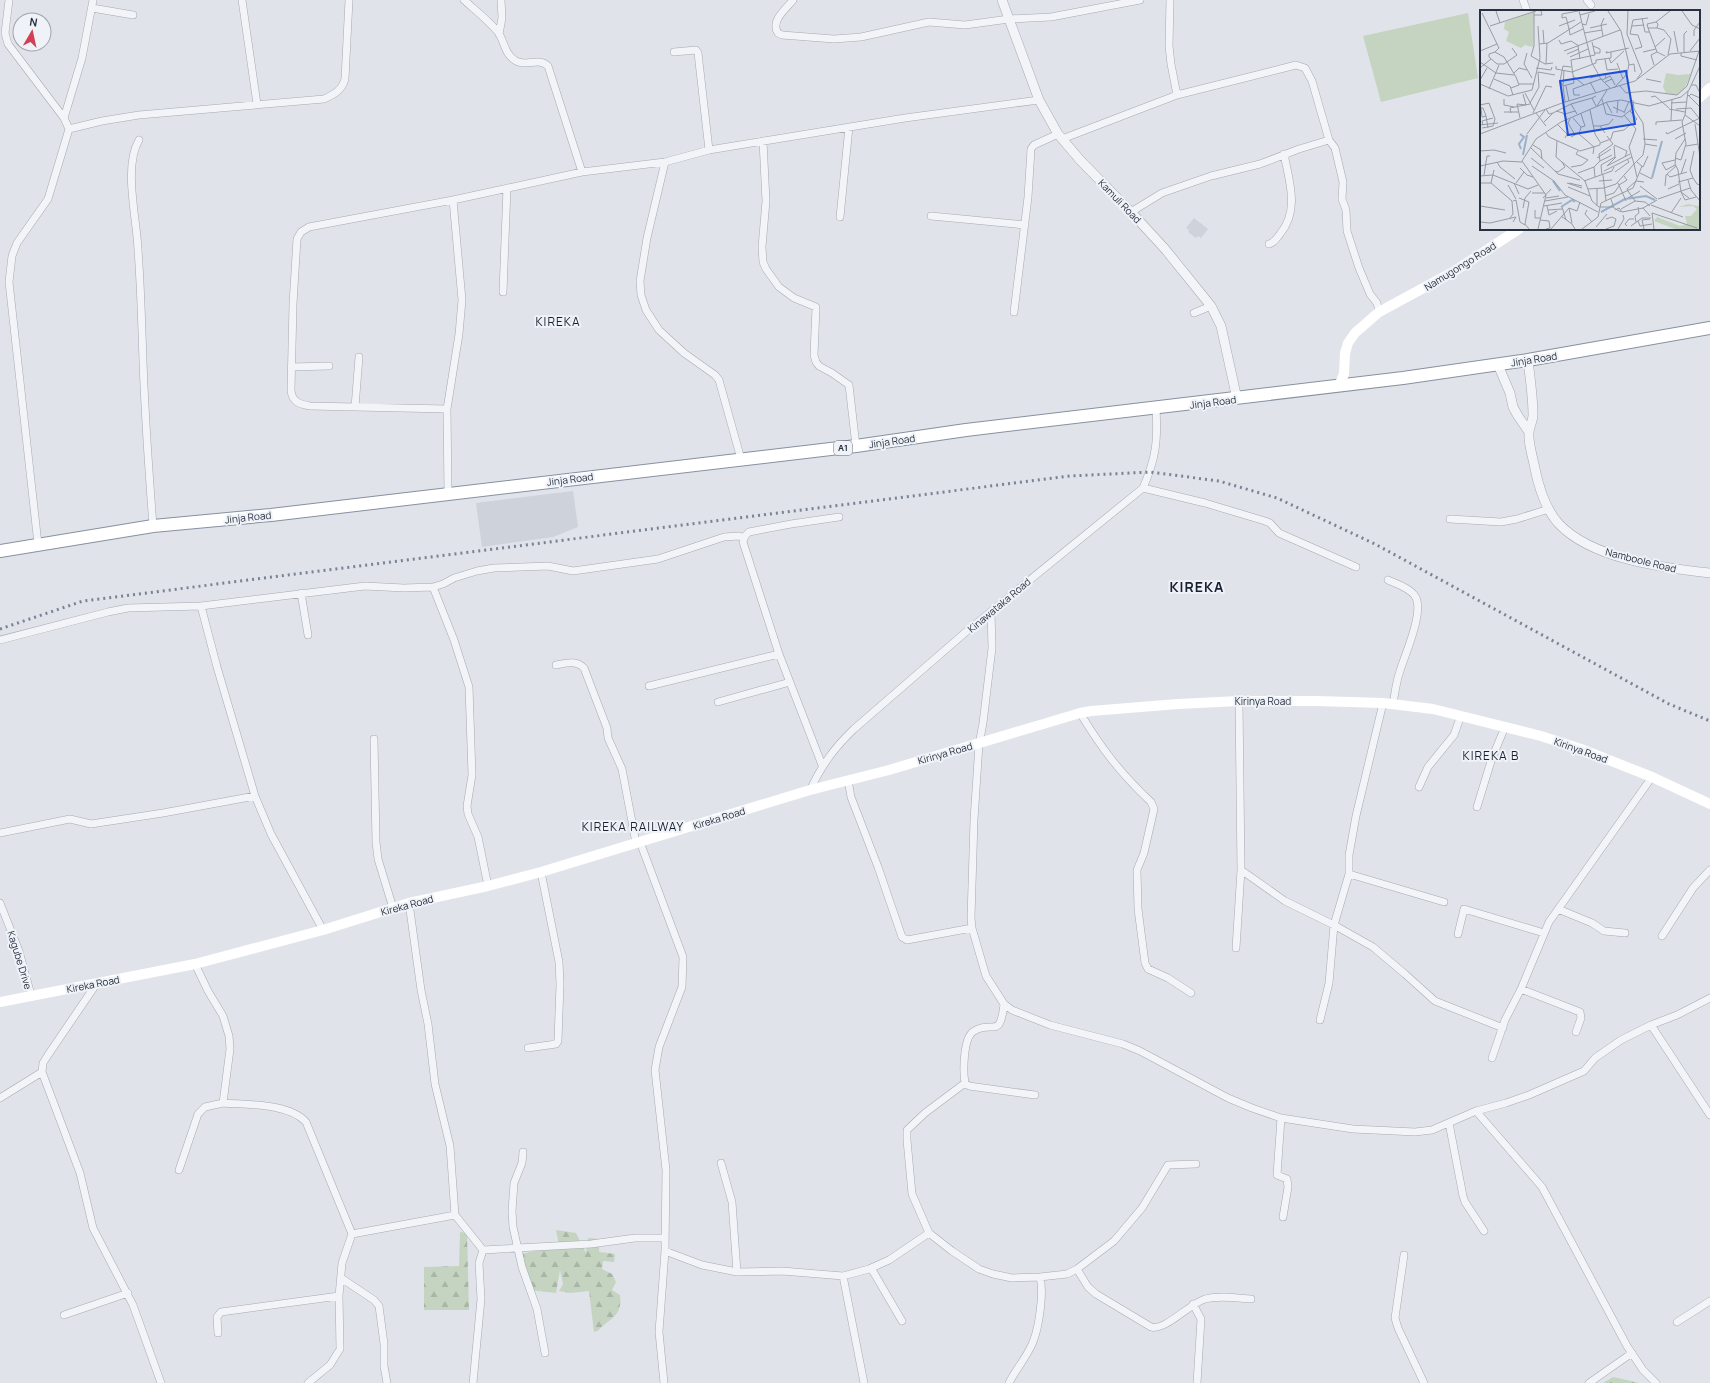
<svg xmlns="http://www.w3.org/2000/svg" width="1710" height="1383" font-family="Manrope,sans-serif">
	<defs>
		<pattern id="forest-firs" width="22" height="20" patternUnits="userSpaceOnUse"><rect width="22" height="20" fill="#c5d4c0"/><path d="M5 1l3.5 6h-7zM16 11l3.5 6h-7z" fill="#a9b6a6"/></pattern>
	</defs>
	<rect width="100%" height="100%" fill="#e0e3e9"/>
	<path fill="#cdd2db" d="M 1194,218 L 1208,229 L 1201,238 L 1198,236 L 1196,238 L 1188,232 L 1189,230 L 1186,228 Z
		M 573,491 L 578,527 L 553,537 L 482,547 L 476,503 Z"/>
	<path fill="url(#forest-firs)" d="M 556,1230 L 576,1233 L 586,1253 L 588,1238 L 600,1239 L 599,1252 L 615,1254 L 614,1262 L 603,1261 L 602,1269 L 612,1274 L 616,1282 L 612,1290 L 620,1295 C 622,1311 616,1316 604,1325 C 600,1328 599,1331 594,1332 L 589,1291 L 570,1293 L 559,1291 L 563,1284 L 560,1270 L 556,1293 L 530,1290 L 522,1254 L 559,1245 Z
		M 460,1232 L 467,1233 L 469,1310 L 424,1310 L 424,1267 L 459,1266 Z
		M 1613,1377 L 1640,1383 L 1603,1383 Z"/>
	<path fill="#c5d4c0" d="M 1468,13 L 1478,78 L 1381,102 L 1363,36 Z"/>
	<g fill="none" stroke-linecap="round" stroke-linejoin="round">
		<defs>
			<path id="minor" d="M 9,0 L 5,33 L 8,44 L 64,118
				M 242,0 L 257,104
				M 464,0 C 475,10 488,20 498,32 C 505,42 504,54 516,61 C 526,67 539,57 548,66 L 582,172
				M 793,0 C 786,9 770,21 778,33 L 782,35 L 834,39 L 861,37 L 929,22 L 965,25 L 1009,19 L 1051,17 L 1140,0
				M 1170,0 L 1169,46 L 1171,64 L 1177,95
				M 1523,0 L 1527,11
				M 1587,0 L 1591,5
				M 92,8 L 133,15
				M 499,34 L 502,18 L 501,0
				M 674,52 L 696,50 L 698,53 L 709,150
				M 69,129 L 64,118 L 82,58 L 93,0
				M 1062,139 L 1177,95 L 1296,65 L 1305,68 L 1312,81 L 1329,140
				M 139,140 C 123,167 137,219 138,250 C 142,302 142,354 145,405 C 147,446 150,486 153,526
				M 763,141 L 766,201 L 762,247 L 763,262 L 766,269 L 779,287 L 794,298 L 816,307 L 814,355 L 816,362 L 819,366 L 832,373 L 849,385 L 856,446
				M 665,162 L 647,238 L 640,281 L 641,295 L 646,310 L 659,330 L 684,353 L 715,375 L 719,380 L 741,459
				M 1131,212 L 1162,193 L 1211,176 L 1260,164 L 1299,149 L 1329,140 L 1335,148 L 1343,182 L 1342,199 L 1346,210 L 1347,231 L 1359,268 L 1370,294 L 1377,303 L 1379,312
				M 931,216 L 1025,225
				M 840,217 L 849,127
				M 1269,244 C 1274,243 1277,238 1280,234 C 1300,210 1289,181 1284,154
				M 503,292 L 507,188
				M 1014,312 L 1028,197 L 1031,149 L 1034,145 L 1058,134
				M 1194,313 L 1211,306
				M 291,367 L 329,366
				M 355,407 L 359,357
				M 447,409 L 310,406 C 299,404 292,402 291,390 L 293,304 L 297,239 L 301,232 L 309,227 L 453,200 L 582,172 L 665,162 L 709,150 L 905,118 L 1039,100
				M 1143,488 L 1205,503 L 1265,521 L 1270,523 L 1279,533 L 1356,567
				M 448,493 L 447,409 L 459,334 L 462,300 L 453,200
				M 1450,519 L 1501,522 L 1517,519 L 1549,509
				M 38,544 L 9,282 L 12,256 L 17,243 L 48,199 L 69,129 L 102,121 L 139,115 L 324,99 C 335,94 342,90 345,79 L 349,0
				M 1388,580 C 1397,584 1410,588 1415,596 C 1425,611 1405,654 1400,671 C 1396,682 1395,693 1393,704
				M 433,587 L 454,640 L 469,687 L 472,775 L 467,806 L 468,814 L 478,837 L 488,886
				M 301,593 L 308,635
				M 991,612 L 992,648 L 983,723 L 979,744 L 974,820 L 971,918 L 972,928 L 986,976 L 1004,1004 L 1012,1010 L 1050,1025 L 1123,1044 L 1140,1051 L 1228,1098 L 1252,1108 L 1281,1118 L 1353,1129 L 1415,1132 L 1432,1130 L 1476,1111 L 1506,1103 L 1529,1095 L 1584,1071 L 1595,1058 L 1621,1040 L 1651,1025 L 1677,1015 L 1710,998
				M 0,640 L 108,612 L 128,608 L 201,606
				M 556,665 C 567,663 576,660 584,668 L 607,728 L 608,738 L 622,769 L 636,843
				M 649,686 L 779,654
				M 718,702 L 790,682
				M 1080,713 C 1102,749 1120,773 1151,802 L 1154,809 L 1144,853 L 1137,870 L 1138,909 L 1145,963 L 1148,969 L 1168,978 L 1191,993
				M 374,739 L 376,842 L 378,859 L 393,908
				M 822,765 L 779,654 L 743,542 L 745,536 L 749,532 L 791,524 L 839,517
				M 848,780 L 851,797 L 878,867 L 902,937 L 907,940 L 972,928
				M 1419,787 L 1428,767 L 1454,735 L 1461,715
				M 810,790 C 822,765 834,748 854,729 L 967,631 L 1143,488 C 1156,458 1158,441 1156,408
				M 1477,807 L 1492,758 L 1505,727
				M 0,833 L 70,819 L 91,824 L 163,813 L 255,796
				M 640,842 L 683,957 L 682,987 L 659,1047 L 655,1070 L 666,1170 L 665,1251 L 659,1332 L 664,1383
				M 1241,870 L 1285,901 L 1334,925 L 1373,947 L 1405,974 L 1435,1001 L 1503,1028
				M 1349,874 L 1444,902
				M 0,903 L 19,951 L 31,995
				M 1558,909 L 1592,923 L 1604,931 L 1625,933
				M 323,930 L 271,834 L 255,796 L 217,667 L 201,606 L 365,586 L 404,588 L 433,587 L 443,584 L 454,578 L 477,571 L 494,568 L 548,566 L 573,571 L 658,559 L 724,537 L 739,536 L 744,538
				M 1458,934 L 1464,909 L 1544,933
				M 1662,936 L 1693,888 L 1710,870
				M 1236,948 L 1241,870 L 1239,701
				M 195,964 L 208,991 L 223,1016 L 229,1036 L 230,1049 L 223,1103 C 247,1105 289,1103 306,1122 L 352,1234 L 455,1215 L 450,1146 L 435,1084 L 428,1024 L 421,990 L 409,903
				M 97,983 L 48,1055 L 43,1063 L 42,1072 L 80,1173 L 93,1228 L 133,1305 L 161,1383
				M 1521,989 L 1580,1012 L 1581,1018 L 1576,1032
				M 1004,1004 C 1000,1040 993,1020 974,1031 C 963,1037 963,1072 965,1083 L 969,1086 L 1035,1095
				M 1320,1020 L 1329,983 L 1334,925 L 1349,874 L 1349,855 L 1356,816 L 1383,703
				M 1651,1025 L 1710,1115
				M 528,1048 L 556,1044 L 558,1041 L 560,984 L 559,962 L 541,872
				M 1492,1058 L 1505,1020 L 1521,989 L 1549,922 L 1652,777
				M 0,1098 L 42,1072
				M 1476,1111 L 1542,1187 L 1627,1346 L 1643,1370 L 1656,1383
				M 1281,1118 L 1277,1175 L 1287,1179 L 1288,1187 L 1283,1217
				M 1449,1123 L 1463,1196 L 1465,1202 L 1484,1231
				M 523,1152 L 522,1163 L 514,1183 L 512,1211 L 513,1227 L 522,1267 L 537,1309 L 545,1353
				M 721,1163 L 732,1202 L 737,1272
				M 179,1170 L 198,1114 L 205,1107 L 223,1103
				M 455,1215 L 483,1250 L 591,1244 L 635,1238 L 665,1238
				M 929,1233 L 912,1194 L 907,1140 L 907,1130 L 925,1113 L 965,1083
				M 665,1251 L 702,1265 L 737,1272 L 782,1271 L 843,1276 L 864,1383
				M 1404,1255 L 1395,1318 L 1398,1328 L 1424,1383
				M 871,1268 L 902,1321
				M 1077,1269 L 1088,1287 L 1096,1294 L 1151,1327 C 1165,1331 1189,1304 1205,1299 C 1220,1295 1236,1298 1251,1299
				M 843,1276 L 869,1269 L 889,1260 L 929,1233 L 952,1251 L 979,1269 L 993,1274 L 1012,1278 L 1040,1277 L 1067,1274 L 1077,1269 L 1114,1241 L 1142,1208 L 1168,1165 L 1196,1164
				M 341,1278 L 374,1300 L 379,1306 L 384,1344 L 384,1366 L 387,1383
				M 1193,1304 L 1201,1319 L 1197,1383
				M 64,1315 L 128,1293
				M 1677,1322 L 1710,1301
				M 218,1333 L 217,1317 L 221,1312 L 339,1296
				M 308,1383 L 330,1365 L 340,1349 L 339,1296 L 342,1263 L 352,1234
				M 473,1383 L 481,1299 L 479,1263 L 483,1250
				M 1009,1383 C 1016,1369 1027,1357 1033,1342 C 1039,1327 1044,1293 1040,1277
				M 1589,1383 L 1632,1353"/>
			<path id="tertiary" d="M 1002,0 L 1039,100 L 1058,134 L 1080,160 L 1131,212 L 1165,249 L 1211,306 L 1221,326 L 1237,399
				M 1528,360 C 1530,378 1533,397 1533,415 C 1533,421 1529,427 1529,433 C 1528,444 1533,457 1535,469 C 1539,488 1545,509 1559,524 C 1592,559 1664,568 1710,573
				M 1498,365 L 1510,393 L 1513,407 L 1518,416 L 1529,432"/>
			<path id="trunk" d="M 0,551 L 153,526 L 271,515 L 856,446 L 966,430 L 1403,378 L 1528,360 L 1710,328"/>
		</defs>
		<use href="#minor" stroke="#a5aab3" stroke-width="8"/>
		<use href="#tertiary" stroke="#a5aab3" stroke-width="10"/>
		<use href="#trunk" stroke="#8691a1" stroke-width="14"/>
		<use href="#minor" stroke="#f2f4f7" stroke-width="7"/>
		<use href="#tertiary" stroke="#f2f4f7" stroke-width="9"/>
		<path stroke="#fff" stroke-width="10" d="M 1699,98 L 1710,88
			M 1339,386 L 1344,374 L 1345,353 L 1348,343 L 1355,333 L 1379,312 L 1453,272 L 1519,229
			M 0,1002 L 195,964 L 323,930 L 409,903 L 488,886 L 541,872 L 810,790 L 889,770 L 1080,713 L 1091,711 L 1178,704 L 1239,701 L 1316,701 L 1383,703 L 1433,709 L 1541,736 L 1581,749 L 1652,777 L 1710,804"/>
		<use href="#trunk" stroke="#fff" stroke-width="12"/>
		<path stroke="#788393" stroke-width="3" stroke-dasharray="2 4" stroke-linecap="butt" d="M 0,629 L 83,601 L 1070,476 L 1150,472 L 1219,481 L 1277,498 L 1375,544 L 1669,704 L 1710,721"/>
	</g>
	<g text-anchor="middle" stroke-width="4" stroke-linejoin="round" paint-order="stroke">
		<rect fill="#eff2f7" stroke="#646b78" stroke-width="1" x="834" y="441" width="18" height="14" rx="3"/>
		<g font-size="9" font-weight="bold" fill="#283141">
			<text x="843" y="451">A1</text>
		</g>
		<g font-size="10" fill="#283141" stroke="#eff2f7">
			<text transform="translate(1120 201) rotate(46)" y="4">Kamuli Road</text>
			<text transform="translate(1460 266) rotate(-32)" y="4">Namugongo Road</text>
			<text transform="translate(1534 359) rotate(-9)" y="4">Jinja Road</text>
			<text transform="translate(1213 402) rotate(-7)" y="4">Jinja Road</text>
			<text transform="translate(892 441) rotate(-8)" y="4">Jinja Road</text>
			<text transform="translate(570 479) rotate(-7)" y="4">Jinja Road</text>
			<text transform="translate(248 517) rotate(-6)" y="4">Jinja Road</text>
			<text transform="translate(1641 560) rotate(14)" y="4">Namboole Road</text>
			<text transform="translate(999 605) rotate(-40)" y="4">Kinawataka Road</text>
			<text x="1263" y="705">Kirinya Road</text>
			<text transform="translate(1581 750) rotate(20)" y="4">Kirinya Road</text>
			<text transform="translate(945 753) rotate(-16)" y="4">Kirinya Road</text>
			<text transform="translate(719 818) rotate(-17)" y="4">Kireka Road</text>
			<text transform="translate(407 905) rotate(-15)" y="4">Kireka Road</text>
			<text transform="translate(20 960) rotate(73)" y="4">Kagube Drive</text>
			<text transform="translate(93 984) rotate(-11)" y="4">Kireka Road</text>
		</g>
		<g font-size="12" letter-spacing="1" fill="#1a2232" stroke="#eff2f7">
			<text x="558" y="326">KIREKA</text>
			<text x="1491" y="760">KIREKA B</text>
			<text x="633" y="831">KIREKA RAILWAY</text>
		</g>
		<g font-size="14" font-weight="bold" letter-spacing="1" fill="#1a2232" stroke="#eff2f7">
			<text x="1197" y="592">KIREKA</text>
		</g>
	</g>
	<g transform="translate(1480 10)">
		<rect width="220" height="220" fill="#e0e3e9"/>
		<path d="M 54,2 L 53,37 L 45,35 L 41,38 L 26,31 L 29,22 L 24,19 L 25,12 Z" fill="#c5d4c0"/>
		<path d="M 208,194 L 218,196 L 220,194 L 220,219 L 195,219 L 174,211 L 177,207 L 200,216 L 207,214 L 205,206 L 211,206 L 217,199 L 213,196 L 199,197 Z" fill="#c5d4c0"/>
		<path d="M 186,63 L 198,65 L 211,64 L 204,79 L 197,85 L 186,83 L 183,77 Z" fill="#c5d4c0"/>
		<path fill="none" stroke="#99b1cb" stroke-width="2" d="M 40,124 L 44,127 L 39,134 L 41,139M 43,145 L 47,125M 172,168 L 182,131M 73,171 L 80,181M 81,197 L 92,190 L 95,192M 121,202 L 145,189 L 166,186 L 175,190"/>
		<path fill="none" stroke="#969ca6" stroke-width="1" d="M 16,1 L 20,13M 54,1 L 54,36 L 51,46 L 65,54 L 73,53M 99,1 L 112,53 L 121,69 L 130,78M 128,1 L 141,21 L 149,54 L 147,64 L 134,78M 148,1 L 147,24 L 162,62 L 157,69M 202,1 L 212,15 L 220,19M 2,3 L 19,38 L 15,42 L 9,44 L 9,47 L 17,54 L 24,54 L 37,45 L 32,38M 54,5 L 62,5 L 61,1M 100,5 L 115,1M 162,8 L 165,22 L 169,22M 102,14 L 106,15 L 109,4M 10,16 L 56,1M 79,16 L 95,10M 152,16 L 164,15M 89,18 L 90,25 L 103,19M 110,18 L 127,14M 168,18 L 167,14 L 176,12M 177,18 L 168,18 L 177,42 L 185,46M 89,19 L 86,7 L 82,8 L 82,4 L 98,1M 63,20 L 64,33M 194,21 L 198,42M 104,23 L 122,20M 123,26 L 121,15 L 124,8M 214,26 L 214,20 L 220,12 L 220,1M 79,30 L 81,34 L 91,31 L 99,36M 59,34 L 68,33 L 101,12M 98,36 L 100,49M 113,36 L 120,39 L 120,43 L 115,43M 175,37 L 185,28M 155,39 L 162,37 L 158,25 L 150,24 L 153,10 L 168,8M 0,41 L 17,34M 84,41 L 140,20M 127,41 L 126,43 L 149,38M 210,41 L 220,28M 15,42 L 24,47 L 36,67 L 39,75 L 31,78M 163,42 L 176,39M 204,42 L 204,24 L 207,21M 47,43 L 44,54 L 52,68M 201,43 L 201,46 L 217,50M 87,44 L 99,39M 188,45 L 191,29 L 184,20 L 177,18 L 178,14 L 176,12 L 190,1M 90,47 L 108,39M 129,48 L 131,53 L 144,41M 125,49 L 127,60 L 138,59M 0,52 L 16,63 L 34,65M 137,53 L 143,69M 66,54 L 67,33M 149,55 L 154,54 L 155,62M 174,55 L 171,45 L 177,42M 76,56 L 76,59 L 92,62 L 116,53 L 116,50 L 131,48 L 131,42M 0,58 L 11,49M 56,58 L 71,60 L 72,57M 58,62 L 75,65M 34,63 L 39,58 L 47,60M 112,65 L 110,68 L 125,64 L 126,68M 93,66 L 104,75M 14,69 L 30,76 L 33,85M 166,69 L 181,72M 0,70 L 7,58M 122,70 L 130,66 L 132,69M 110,72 L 116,83M 125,72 L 132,69 L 135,75M 0,74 L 28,86 L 52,80 L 60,48 L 58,16M 39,74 L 53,74M 83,75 L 84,61M 212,75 L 216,75 L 220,83M 83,76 L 80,71 L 83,56 L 91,57M 86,76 L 89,91M 140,76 L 146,83 L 166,81 L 197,85 L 207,76 L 219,41M 9,79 L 19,55M 208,81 L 205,105 L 220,116M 45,83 L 54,100M 100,85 L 94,85 L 93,79 L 121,69M 208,85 L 220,97M 116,86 L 112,88 L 116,96M 209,86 L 211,84 L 220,88M 171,87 L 175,86 L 189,98M 24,89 L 24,95 L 34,97M 122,89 L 126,104 L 142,107 L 153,98M 153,90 L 154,99 L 163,113 L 165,134 L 163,145 L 154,154 L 157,167M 85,92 L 83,76 L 94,73 L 91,50 L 115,45 L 112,32M 126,92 L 132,103M 50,93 L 59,77 L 58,62M 191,93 L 206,92M 0,95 L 9,93 L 15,109 L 13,116 L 2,118M 117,96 L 127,80M 133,97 L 144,102M 66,99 L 69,104 L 73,103 L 91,94M 189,99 L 205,102M 196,99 L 211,98 L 219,108M 84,100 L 85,104 L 95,101M 110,100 L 115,124 L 120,132M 76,101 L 83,103 L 87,110M 150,101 L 157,109 L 153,112M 24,102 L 38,102M 31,103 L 30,98 L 50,94M 53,103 L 66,76 L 72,77M 56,103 L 66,116M 137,103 L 138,90M 144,103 L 149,91M 97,104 L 91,94 L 112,88M 6,106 L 2,107 L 1,98 L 3,98 L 6,106 L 8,118M 40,108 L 37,94 L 46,95 L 43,84M 93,108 L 101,117 L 105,116 L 101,104M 90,109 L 88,113 L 95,125 L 91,127M 191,111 L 192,89M 64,112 L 73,103M 77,114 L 87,124 L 85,128M 0,115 L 18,113M 3,115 L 2,111 L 13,108M 176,115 L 176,112 L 202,110M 113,116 L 120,116 L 125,123M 120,116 L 129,114 L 133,109M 101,117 L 99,124 L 114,137 L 113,144M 186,122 L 187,124 L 220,108M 66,123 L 69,127 L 100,141 L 120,135 L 120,133 L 131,129 L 133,122 L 144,120 L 151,114M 0,124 L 82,93 L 155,71 L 190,44 L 220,41M 47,124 L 65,100M 163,129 L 177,130M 195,129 L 206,123M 205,129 L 196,143 L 195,154 L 198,160 L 201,182 L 209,188M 77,131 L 76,147 L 105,171 L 112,191 L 119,197M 165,134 L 177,136M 218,134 L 220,147M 53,135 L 61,140 L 62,149M 134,135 L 147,141 L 145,147M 206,136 L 218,134 L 215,114M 51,138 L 78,164 L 100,170M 0,141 L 14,140 L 26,143M 98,141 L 96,144 L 108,150M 51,148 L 64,158M 117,148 L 131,139M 195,148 L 201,150 L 206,134 L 202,112 L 205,105M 120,151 L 132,145M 17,152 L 20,157 L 35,169M 157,152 L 163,157 L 168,146M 195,155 L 186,160 L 182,153 L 195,150M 0,156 L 23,151 L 42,152M 52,156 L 74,171 L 85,185 L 118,202M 127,156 L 150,144M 127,156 L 136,147M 91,157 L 102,155 L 108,150M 40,158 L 47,165 L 53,167M 75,161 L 78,162 L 85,157 L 82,152M 124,161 L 152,147M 135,162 L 149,152 L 147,149M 98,163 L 114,157M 160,163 L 172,169M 187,164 L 190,167 L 207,162M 201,164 L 206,149M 4,165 L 7,146 L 10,146M 122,165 L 121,155 L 135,147 L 134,136M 123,165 L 126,191M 0,166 L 13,165 L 48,179 L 58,175M 115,167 L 114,157 L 120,151 L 119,144 L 133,134 L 127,126M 213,168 L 210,160 L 214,141M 208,170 L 211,180 L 220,191M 104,171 L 132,161 L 134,157M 119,171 L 132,170M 198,172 L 213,168 L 217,174 L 220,175M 0,173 L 11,173 L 32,191 L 33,204 L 30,208M 11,173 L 14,160M 34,173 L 39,184M 36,173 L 44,162M 87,173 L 102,178M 89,173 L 102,176M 138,173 L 146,191M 28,175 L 36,189M 139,175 L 147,170 L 144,166M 160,176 L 177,189M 185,176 L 186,165 L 196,156M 88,177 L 110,186M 117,178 L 117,196M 108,179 L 124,178 L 136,174 L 154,154 L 149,137 L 156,119 L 144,105M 188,179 L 199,174M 148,181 L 155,191 L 165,192 L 170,196M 148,181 L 147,179 L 156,171 L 164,172M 201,182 L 205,190 L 216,187M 52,183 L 65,183M 125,186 L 134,183 L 139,176M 39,188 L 49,192 L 45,214 L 49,219M 63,188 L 71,179M 66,188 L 79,186M 148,188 L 160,181M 131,189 L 134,198 L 141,202M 178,189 L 210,178M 33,191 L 36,190 L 40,212 L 45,215M 65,191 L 88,187M 171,195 L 203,207M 0,196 L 25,200M 64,196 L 82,193M 67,196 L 69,205 L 77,201M 82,197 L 86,210M 119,197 L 133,197M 43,198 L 45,188 L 51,181M 89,198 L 97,201 L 100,192M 89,198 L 92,213M 141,199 L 155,191M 55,200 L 55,208 L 60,208M 68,200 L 82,199M 107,200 L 105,204 L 112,212M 135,200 L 139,198 L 142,202 L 163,198M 191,203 L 201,188M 81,206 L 92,214 L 95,219M 170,206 L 163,198 L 177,190M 126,209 L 132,207 L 136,209 L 134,216 L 126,219M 60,210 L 69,211 L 70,218 L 66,219M 158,211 L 160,216 L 172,214M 0,212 L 10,213 L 36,207 L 33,212M 156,212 L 155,206 L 159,203 L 158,197M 147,216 L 145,214 L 149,209 L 154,209M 151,216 L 162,208 L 171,208M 116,217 L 127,204M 58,219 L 66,185 L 42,151 L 56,129 L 81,112 L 127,92 L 141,90 L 169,96 L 201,87 L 209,80 L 220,56M 71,219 L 89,198M 102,219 L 118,207 L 121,193 L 153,178 L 162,156M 138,219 L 144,209 L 143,205M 164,219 L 162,210 L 170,209M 174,219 L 172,203 L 217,218"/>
		<path fill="#1d4ed8" fill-opacity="0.15" stroke="#1d4ed8" stroke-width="2" d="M 146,61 L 155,114 L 88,125 L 80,71 Z"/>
		<rect width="220" height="220" fill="none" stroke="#283141" stroke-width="2"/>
	</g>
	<g transform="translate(32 32) rotate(9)"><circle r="19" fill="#eff2f7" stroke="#9fa5ae"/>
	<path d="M0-3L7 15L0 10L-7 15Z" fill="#d33f56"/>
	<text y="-6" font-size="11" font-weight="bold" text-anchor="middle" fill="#283141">N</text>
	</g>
</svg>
